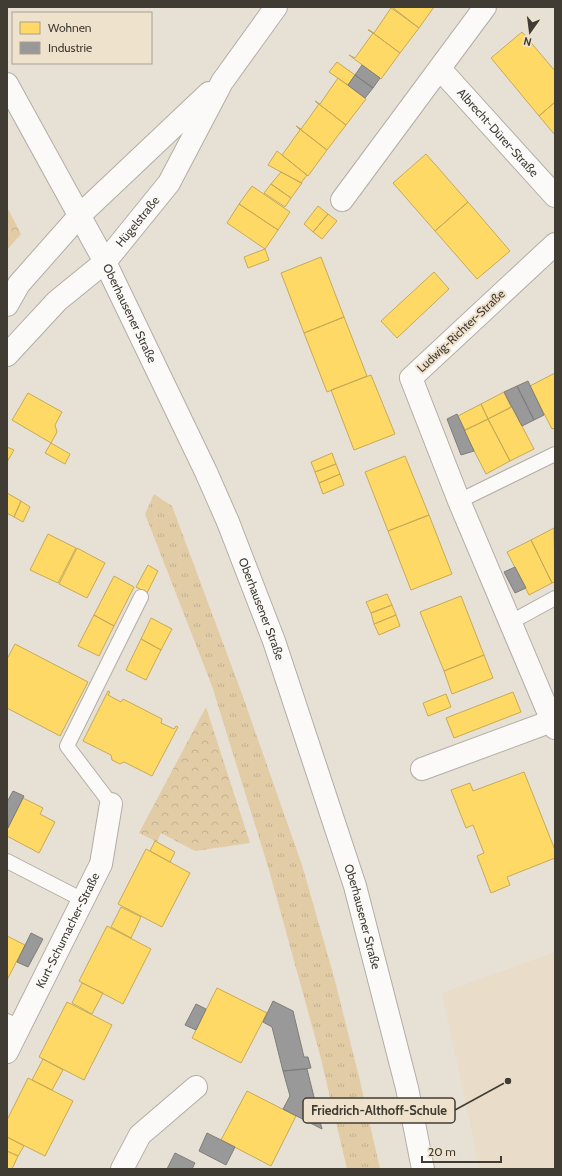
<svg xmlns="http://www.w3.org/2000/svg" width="562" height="1176" font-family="Cabin,sans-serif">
	<defs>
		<pattern id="grass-tufts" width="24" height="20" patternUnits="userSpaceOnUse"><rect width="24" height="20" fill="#e2cca6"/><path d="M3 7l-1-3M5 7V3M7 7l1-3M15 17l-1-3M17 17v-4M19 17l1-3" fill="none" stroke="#c3b08f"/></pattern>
		<pattern id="forest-crowns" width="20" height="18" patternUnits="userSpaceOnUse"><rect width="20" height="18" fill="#e2cca6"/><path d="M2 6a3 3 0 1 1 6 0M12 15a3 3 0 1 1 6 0" fill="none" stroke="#c3b08f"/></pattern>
	</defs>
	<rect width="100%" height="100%" fill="#e7e0d5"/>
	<path fill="#e9dcc8" d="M 555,952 L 555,1169 L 480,1169 L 442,993 Z"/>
	<path fill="url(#grass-tufts)" d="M 154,494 L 172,506 L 242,694 L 302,865 L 334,977 L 360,1081 L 380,1169 L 347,1169 L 320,1055 L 269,870 L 212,686 L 145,514 Z"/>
	<path fill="url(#forest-crowns)" d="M 7,207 L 21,234 L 7,250 Z
		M 206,707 L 250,843 L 195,851 L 161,833 L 157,842 L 139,833 Z"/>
	<path fill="#ffd966" stroke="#c6aa57" d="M 390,7 L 419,28 L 400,53 L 369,30 L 374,33 L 391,8 Z
		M 392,7 L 434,7 L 419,28 Z
		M 368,30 L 369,30 L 400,53 L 381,79 L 349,55 L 355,58 L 373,33 Z
		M 522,32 L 555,71 L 555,102 L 539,116 L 491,58 Z
		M 337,62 L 355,75 L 348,85 L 329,72 Z
		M 338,78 L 366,99 L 346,125 L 315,101 L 320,104 Z
		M 315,101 L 346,125 L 327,150 L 296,126 L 301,129 L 309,118 L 319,104 Z
		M 555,102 L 555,135 L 539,116 Z
		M 296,126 L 327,150 L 308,176 L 282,155 L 300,130 Z
		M 277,151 L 307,175 L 301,183 L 268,165 Z
		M 426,154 L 468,202 L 435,231 L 393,183 Z
		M 281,172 L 302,183 L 291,198 L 271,184 Z
		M 271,184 L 291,198 L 285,207 L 264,193 Z
		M 252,186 L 290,212 L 278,230 L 239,204 Z
		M 468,202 L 510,251 L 477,279 L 435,231 Z
		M 239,204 L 278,230 L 265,249 L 227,223 Z
		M 318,206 L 328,214 L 313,232 L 304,224 Z
		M 328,214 L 337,221 L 322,239 L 313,232 Z
		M 265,249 L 269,260 L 248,268 L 244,257 Z
		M 321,257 L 344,317 L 304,333 L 281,273 Z
		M 434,272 L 449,289 L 397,338 L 381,321 Z
		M 344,317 L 367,376 L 327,392 L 304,333 Z
		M 555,373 L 555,428 L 552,429 L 530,386 Z
		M 371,375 L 395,434 L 354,450 L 331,390 Z
		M 504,392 L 511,407 L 488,419 L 481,404 Z
		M 28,393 L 62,412 L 55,425 L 57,432 L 51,443 L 12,420 Z
		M 481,404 L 488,419 L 465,430 L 458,416 Z
		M 512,407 L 534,449 L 510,461 L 488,419 Z
		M 488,419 L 510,461 L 486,474 L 464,431 Z
		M 51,443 L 70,454 L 65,464 L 45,453 Z
		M 7,447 L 14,450 L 7,462 Z
		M 332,453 L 336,464 L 315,472 L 311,462 Z
		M 405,456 L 429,515 L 388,531 L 365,472 Z
		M 336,464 L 340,474 L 319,483 L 315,472 Z
		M 340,474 L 344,485 L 323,494 L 319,483 Z
		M 7,493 L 21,501 L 14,517 L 7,513 Z
		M 21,501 L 30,507 L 23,522 L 14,517 Z
		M 429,515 L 452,574 L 411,590 L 388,531 Z
		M 554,528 L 555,582 L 552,583 L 531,540 Z
		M 48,534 L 76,548 L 58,583 L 30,570 Z
		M 531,540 L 552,583 L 529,595 L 507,552 Z
		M 77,548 L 105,563 L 87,598 L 59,584 Z
		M 148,565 L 158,571 L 147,593 L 136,587 Z
		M 114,576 L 134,587 L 114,626 L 94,615 Z
		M 387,594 L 392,605 L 371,613 L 366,602 Z
		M 461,596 L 484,655 L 444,671 L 420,612 Z
		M 392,605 L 396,615 L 374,624 L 371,613 Z
		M 94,615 L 114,626 L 99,656 L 78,646 Z
		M 396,615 L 400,626 L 379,635 L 374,624 Z
		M 151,618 L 172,629 L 161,650 L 141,639 Z
		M 141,639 L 161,650 L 146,680 L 126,670 Z
		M 15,644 L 88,682 L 60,736 L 7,708 L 7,659 Z
		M 484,655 L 493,678 L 452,694 L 444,671 Z
		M 108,691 L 110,692 L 108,695 L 121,702 L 123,699 L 162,719 L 161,723 L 174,729 L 176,726 L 178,727 L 152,776 L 124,762 L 120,764 L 112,760 L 111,755 L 83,741 Z
		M 513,692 L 521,712 L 454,738 L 446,718 Z
		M 446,694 L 451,707 L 428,716 L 423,703 Z
		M 524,772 L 555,850 L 555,858 L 507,877 L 510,885 L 491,893 L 477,856 L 484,853 L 473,825 L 466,828 L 451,790 L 470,783 L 473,791 Z
		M 23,798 L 43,808 L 40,814 L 55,822 L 39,853 L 7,836 L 7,829 Z
		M 155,841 L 175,852 L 170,862 L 150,851 Z
		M 146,849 L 190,873 L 162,927 L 118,904 Z
		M 121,907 L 141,917 L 131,938 L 111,927 Z
		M 107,926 L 151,949 L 123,1004 L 79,981 Z
		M 7,936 L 25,945 L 7,980 Z
		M 82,983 L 103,993 L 92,1014 L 72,1003 Z
		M 217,988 L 267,1013 L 241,1063 L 192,1038 Z
		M 67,1002 L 112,1025 L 84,1080 L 39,1057 Z
		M 43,1059 L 63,1070 L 52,1090 L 32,1080 Z
		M 28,1078 L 73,1101 L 45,1156 L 7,1137 L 7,1120 Z
		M 247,1091 L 296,1116 L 271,1166 L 221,1140 Z
		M 7,1137 L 24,1146 L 18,1156 L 7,1151 Z
		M 7,1151 L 18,1156 L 12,1169 L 7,1169 Z"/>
	<path fill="#999" stroke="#7f7d7a" d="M 362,65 L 380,78 L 373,88 L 355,75 Z
		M 355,75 L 373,88 L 365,98 L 348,85 Z
		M 528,381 L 544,415 L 534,420 L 517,386 Z
		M 517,386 L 534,420 L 522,426 L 504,392 Z
		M 457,414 L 474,451 L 461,455 L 447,419 Z
		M 515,567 L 526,588 L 515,593 L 504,572 Z
		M 13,791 L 24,796 L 8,828 L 7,802 Z
		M 31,933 L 43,939 L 28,967 L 17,962 Z
		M 273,1001 L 293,1011 L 304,1057 L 308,1057 L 311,1068 L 283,1071 L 272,1027 L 263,1022 Z
		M 196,1004 L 206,1009 L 196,1030 L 185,1025 Z
		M 307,1069 L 322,1129 L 283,1109 L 290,1096 L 283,1071 Z
		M 207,1133 L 235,1147 L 226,1165 L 199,1151 Z
		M 175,1153 L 195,1163 L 192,1169 L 167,1169 Z"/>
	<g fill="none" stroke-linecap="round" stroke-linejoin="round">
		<defs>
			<path id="service" d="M 459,501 L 555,454
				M 511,622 L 555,598
				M 111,804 L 67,746 L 141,597
				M 7,861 L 83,900
				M 7,1021 L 20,1028"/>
			<g id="minor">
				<path id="s1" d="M 440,69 L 555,196"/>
				<path d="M 342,200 L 485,7"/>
				<path d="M 80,215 L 209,93"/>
				<path d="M 555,244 L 411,378 L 459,501 L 555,728"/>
				<path id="s2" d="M 105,262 L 169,183 L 222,82 L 276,7"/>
				<path d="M 422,769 L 552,721"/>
				<path id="s3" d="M 7,1052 L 101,864 L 111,804"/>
				<path d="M 122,1169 L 140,1135 L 196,1087"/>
			</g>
			<path id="tertiary" d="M 7,305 L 19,284 L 80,215
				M 7,355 L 57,301 L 105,262"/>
			<g id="secondary">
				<path id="s4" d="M 7,84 L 105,262 L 206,472 L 228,522 L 274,641 L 355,886 L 407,1088 L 423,1169"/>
			</g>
		</defs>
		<use href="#service" stroke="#b3ada5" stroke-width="16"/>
		<use href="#minor" stroke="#b3ada5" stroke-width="24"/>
		<use href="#tertiary" stroke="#b3ada5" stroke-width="24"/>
		<use href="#secondary" stroke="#b3ada5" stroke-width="24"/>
		<use href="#service" stroke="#fbfaf9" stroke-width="14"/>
		<use href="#minor" stroke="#fbfaf9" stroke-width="22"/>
		<use href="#tertiary" stroke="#fbfaf9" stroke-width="22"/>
		<use href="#secondary" stroke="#fbfaf9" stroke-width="22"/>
	</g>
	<g text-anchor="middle" stroke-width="4" stroke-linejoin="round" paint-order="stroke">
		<g font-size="12" fill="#413c33" stroke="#efe2cd">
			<text dy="4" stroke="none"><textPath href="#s1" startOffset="86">Albrecht-Dürer-Straße</textPath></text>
			<text dy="4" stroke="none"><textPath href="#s2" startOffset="52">Hügelstraße</textPath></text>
			<text dy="4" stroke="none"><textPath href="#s4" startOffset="260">Oberhausener Straße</textPath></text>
			<text transform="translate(461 331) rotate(-43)" y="4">Ludwig-Richter-Straße</text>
			<text dy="4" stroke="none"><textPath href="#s4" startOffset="584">Oberhausener Straße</textPath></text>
			<text dy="4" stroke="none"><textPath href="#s4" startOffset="908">Oberhausener Straße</textPath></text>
			<text dy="4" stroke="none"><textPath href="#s3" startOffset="136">Kurt-Schumacher-Straße</textPath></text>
		</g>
	</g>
	<path fill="none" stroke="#413c33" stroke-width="1.5" d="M508 1081L455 1110"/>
	<circle fill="#413c33" stroke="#efe2cd" stroke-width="1.5" cx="508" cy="1081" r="4"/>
	<rect fill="#efe2cd" stroke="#413c33" stroke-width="1.5" x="303" y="1098" width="152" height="25" rx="4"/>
	<g font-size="13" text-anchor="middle" font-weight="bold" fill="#413c33">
		<text x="379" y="1115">Friedrich-Althoff-Schule</text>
	</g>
	<rect width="562" height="1176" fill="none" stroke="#413c33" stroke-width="16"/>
	<rect x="12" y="12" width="140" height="52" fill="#efe2cd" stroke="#a9a08f"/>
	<rect x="20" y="22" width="20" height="12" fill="#ffd966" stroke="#a9a08f"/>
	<text x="48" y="32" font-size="12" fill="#413c33">Wohnen</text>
	<rect x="20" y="42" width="20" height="12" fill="#999999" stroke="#a9a08f"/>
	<text x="48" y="52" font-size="12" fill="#413c33">Industrie</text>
	<g transform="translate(530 32) rotate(194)" stroke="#efe2cd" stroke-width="3" paint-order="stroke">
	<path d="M0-3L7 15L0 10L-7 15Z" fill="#413c33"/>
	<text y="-6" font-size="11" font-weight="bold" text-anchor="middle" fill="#413c33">N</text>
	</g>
	<path d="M422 1156v6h79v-6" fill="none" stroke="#413c33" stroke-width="2"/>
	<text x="428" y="1156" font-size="12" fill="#413c33" stroke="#efe2cd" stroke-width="3" paint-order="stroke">20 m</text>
</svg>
